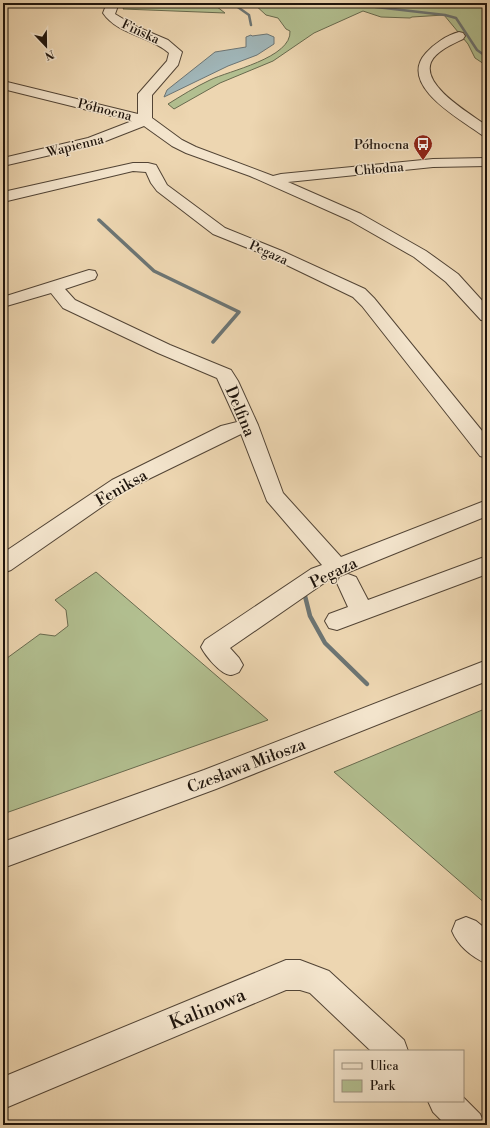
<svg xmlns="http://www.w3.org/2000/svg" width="490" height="1128" font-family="'Libre Bodoni',serif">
	<rect width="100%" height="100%" fill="#edd6b1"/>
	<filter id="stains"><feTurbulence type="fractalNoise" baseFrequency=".005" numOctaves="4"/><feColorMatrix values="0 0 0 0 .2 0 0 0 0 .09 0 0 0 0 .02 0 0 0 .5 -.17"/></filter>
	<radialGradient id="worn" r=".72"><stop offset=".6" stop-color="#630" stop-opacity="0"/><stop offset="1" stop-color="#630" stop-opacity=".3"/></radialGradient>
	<path fill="#b2bf90" stroke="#686a4e" d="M 126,3 L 212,3 L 225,13 L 123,9 Z
		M 253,3 L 487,3 L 487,66 L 475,58 L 468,44 L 444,15 L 412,17 L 410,18 L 381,17 L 363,11 L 314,33 L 273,61 L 220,83 L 174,109 L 168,104 C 181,96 195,87 210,80 C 228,71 292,58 290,31 L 286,29 L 278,18 L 266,15 Z
		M 96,572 L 268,720 L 3,814 L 3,661 L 40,634 L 55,636 L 68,626 L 66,610 L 55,600 Z
		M 487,708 L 487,905 L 334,772 Z"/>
	<path fill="#a0b6b9" stroke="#6c7574" d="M 267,34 L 274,37 L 274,44 L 257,55 L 228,66 L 164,97 L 167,90 L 215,52 L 246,47 L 246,37 L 251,35 L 252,36 Z"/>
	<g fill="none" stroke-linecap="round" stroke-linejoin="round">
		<path stroke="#6c7574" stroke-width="2.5" d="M 232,3 L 249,15 L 251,25
			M 367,3 L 376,7 L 445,15 L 456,18 L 477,50 L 487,57"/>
		<path stroke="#6c7574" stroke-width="3.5" d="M 99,220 L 154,271 L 239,312 L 213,342"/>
		<path stroke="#6c7574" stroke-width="4.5" d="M 305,596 L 310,616 L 325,643 L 367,684"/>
		<defs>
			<path id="minor" d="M 107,3 L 119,3 L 115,14 L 135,26 L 168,40 L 182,52 L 178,65 L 152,95 L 152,118 L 182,140 L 196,147 L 273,176 L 281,174 L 433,159 L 487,158 L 487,166 L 433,167 L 288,182 L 361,214 L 426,251 L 458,274 L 487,306 L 487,321 L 481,320 L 446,282 L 414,257 L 349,220 L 250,176 L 186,153 L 172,146 L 144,126 L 98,144 L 3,166 L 3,158 L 88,138 L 132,121 L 3,89 L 3,81 L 138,114 L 138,94 L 167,61 L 169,53 C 150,36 118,35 103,13 Z
				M 459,32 L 463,33 L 465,36 L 463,39 C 453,44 436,51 431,62 C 421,86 471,114 487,126 L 487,136 L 482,135 C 460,119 397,85 426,53 C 434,44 447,35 459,32 Z
				M 133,163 L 148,163 L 156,165 L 167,185 L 225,228 L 282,251 L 365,289 L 374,298 L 487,437 L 487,458 L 480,456 L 362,306 L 353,297 L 270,257 L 213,234 L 157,191 L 151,183 L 146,172 L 133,171 L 3,202 L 3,192 Z
				M 89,270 L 95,271 L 97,275 L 95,279 L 65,289 L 75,300 L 170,345 L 231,370 L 238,381 L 258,425 L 283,493 L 341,557 L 487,500 L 487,516 L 327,581 L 230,648 L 239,658 L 243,665 L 239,672 C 237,673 233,675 230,675 C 220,674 205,655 201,647 L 205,640 L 311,569 L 322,565 L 267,501 L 241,434 L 126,490 L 11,570 L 3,573 L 3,553 L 112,480 L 221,426 L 237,422 L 217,378 L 158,353 L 63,308 L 51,293 L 3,307 L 3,297 Z
				M 487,556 L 487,574 L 337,630 L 329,628 L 325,621 L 329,614 L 348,607 L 337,583 L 340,577 L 348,574 L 356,577 L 368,600 Z
				M 487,660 L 487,681 L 216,789 L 3,868 L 3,842 L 204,770 Z
				M 466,917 L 476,921 L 487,930 L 487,964 C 472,957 458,946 452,931 L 456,921 Z
				M 286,960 L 300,960 L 329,971 L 404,1040 L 408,1051 L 371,1051 L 310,993 L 300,990 L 286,990 L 3,1109 L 3,1077 Z
				M 463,1097 L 480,1114 L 485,1125 L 446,1125 L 433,1112 L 428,1101 L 463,1101 Z"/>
		</defs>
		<use href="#minor" stroke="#524435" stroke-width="2"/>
		<use href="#minor" fill="#f3e4cc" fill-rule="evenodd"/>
	</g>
	<defs>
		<symbol id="bus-pin" viewBox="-11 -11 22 30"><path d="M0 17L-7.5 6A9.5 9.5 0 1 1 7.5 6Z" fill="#8f2418" stroke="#f3e4cc"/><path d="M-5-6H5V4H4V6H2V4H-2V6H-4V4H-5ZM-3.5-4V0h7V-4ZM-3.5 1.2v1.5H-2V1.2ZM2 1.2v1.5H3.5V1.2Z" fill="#fff"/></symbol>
	</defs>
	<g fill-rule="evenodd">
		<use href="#bus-pin" x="412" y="133" width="22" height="30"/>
	</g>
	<g text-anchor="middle" stroke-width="3" stroke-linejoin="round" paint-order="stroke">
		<g font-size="13" fill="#1e140c" stroke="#f3e4cc">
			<text transform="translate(141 31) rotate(25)" y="5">Fińska</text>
			<text transform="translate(105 109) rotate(14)" y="5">Północna</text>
			<text transform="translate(75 145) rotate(-14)" y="5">Wapienna</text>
			<text transform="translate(379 168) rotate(-5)" y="5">Chłodna</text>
			<text transform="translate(269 252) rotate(24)" y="5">Pegaza</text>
		</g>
		<g font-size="13" fill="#1e140c" stroke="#f3e4cc" text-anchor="end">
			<text x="409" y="149">Północna</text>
		</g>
		<g font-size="16" fill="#1e140c" stroke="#f3e4cc">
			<text transform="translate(241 411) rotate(67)" y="6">Delfina</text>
			<text transform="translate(121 487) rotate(-30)" y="6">Feniksa</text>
			<text transform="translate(333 572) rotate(-26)" y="6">Pegaza</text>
			<text transform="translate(246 765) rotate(-21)" y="6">Czesława Miłosza</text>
		</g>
		<g font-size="19" fill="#1e140c" stroke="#f3e4cc">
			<text transform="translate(207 1008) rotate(-22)" y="7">Kalinowa</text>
		</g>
	</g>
	<rect width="490" height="1128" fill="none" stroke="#edd6b1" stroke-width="16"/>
	<rect x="4" y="4" width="482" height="1120" fill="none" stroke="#1e140c" stroke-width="2"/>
	<rect x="8" y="8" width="474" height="1112" fill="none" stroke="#1e140c"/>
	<rect x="334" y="1050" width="130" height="52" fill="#f3e4cc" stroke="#9e917f"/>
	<rect x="342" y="1063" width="20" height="6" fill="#f3e4cc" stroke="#9e917f"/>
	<text x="370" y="1070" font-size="12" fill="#1e140c">Ulica</text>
	<rect x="342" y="1080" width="20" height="12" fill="#b2bf90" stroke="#9e917f"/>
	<text x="370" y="1090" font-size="12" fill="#1e140c">Park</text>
	<g transform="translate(46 46) rotate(158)" stroke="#f3e4cc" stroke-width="3" paint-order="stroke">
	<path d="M0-3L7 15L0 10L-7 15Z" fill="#1e140c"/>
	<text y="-6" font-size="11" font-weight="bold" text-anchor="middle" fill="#1e140c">N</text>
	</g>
	<rect width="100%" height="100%" filter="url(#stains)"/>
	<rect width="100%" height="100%" fill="url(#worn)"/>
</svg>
